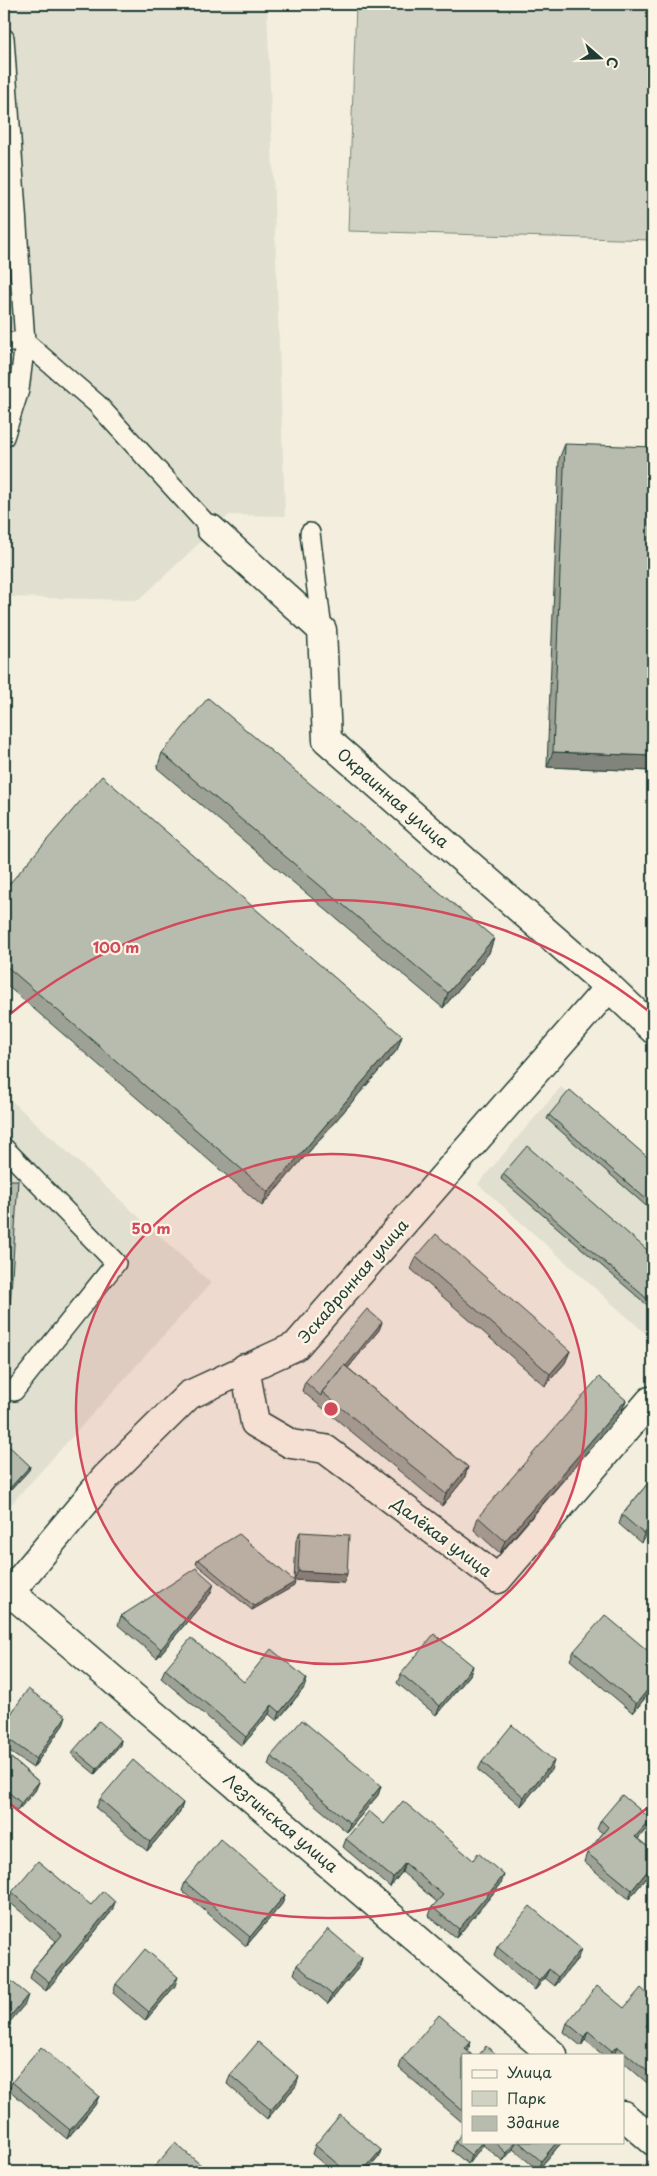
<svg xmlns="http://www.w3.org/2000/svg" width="657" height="2176" font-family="'Playpen Sans',sans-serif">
	<rect width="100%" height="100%" fill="#f3eede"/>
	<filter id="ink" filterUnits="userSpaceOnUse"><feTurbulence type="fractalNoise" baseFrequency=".02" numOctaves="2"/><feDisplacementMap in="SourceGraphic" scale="10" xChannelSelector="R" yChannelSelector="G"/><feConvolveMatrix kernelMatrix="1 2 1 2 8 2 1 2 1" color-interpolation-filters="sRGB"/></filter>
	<g filter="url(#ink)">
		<path fill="#e1dfd0" d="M 4,4 L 267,4 L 285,516 L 229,515 L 139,600 L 4,597 Z
			M 561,1087 L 653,1169 L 653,1340 L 478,1184 Z
			M 4,1094 L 211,1283 L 4,1512 Z"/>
		<path fill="#d0d1c2" stroke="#78877b" d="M 356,4 L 653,4 L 653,240 L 348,231 Z"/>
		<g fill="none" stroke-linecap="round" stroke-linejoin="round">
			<defs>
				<path id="lane" d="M 4,38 L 25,342 L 19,390 L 4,437
					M 4,342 L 25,342 L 97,404 L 211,529
					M 310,533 L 322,630
					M 4,1148 L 116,1263 L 14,1391"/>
				<path id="street" d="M 211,529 L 322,630 L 327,740 L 609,987 L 653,1029
					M 245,1368 L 255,1423 L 291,1444 L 325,1449 L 498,1579 L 650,1401 L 653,1404
					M 10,1592 L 553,2055
					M 4,1599 L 106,1477 L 189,1395 L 296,1346 L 609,987
					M 623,2115 L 653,2141"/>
			</defs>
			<use href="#lane" stroke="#1f3d34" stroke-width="22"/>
			<use href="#street" stroke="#1f3d34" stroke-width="31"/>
			<use href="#lane" stroke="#fcf5e5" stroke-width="19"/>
			<use href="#street" stroke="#fcf5e5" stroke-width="28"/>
		</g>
		<path fill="#9ea296" stroke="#1f3d34" d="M 565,444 L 653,771 L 547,767 L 559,459 Z
			M 162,753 L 494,938 L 489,953 L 443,1008 L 157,768 Z
			M 4,890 L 402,1036 L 397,1050 L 262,1206 L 4,983 Z
			M 549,1115 L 653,1162 L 653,1212 L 547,1119 Z
			M 503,1174 L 653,1255 L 653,1310 L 501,1179 Z
			M 4,1180 L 10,1309 L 7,1318 L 4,1317 Z
			M 416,1257 L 570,1351 L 565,1363 L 545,1386 L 411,1269 Z
			M 382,1322 L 379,1330 L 348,1368 L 468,1467 L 464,1479 L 442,1506 L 302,1391 L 305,1382 Z
			M 626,1400 L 621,1413 L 500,1553 L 474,1530 L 478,1517 Z
			M 4,1454 L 30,1466 L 29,1470 L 8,1493 L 4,1489 Z
			M 653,1477 L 653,1528 L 641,1543 L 619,1524 L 622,1515 Z
			M 300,1532 L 344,1583 L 294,1580 L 296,1541 Z
			M 198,1559 L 294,1586 L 252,1610 L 196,1564 Z
			M 211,1593 L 157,1658 L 118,1625 L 121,1616 Z
			M 574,1651 L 653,1655 L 653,1688 L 633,1713 L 570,1660 Z
			M 473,1666 L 470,1675 L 436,1715 L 397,1683 L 401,1674 Z
			M 165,1669 L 244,1682 L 304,1688 L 277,1721 L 269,1714 L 242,1746 L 161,1678 Z
			M 4,1724 L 63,1725 L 33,1768 L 4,1748 Z
			M 121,1740 L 120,1745 L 95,1774 L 72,1755 L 74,1750 Z
			M 4,1752 L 39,1782 L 35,1791 L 17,1811 L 4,1800 Z
			M 271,1756 L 381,1786 L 378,1795 L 347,1832 L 268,1765 Z
			M 482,1762 L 551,1770 L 521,1806 L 478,1770 Z
			M 100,1799 L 183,1803 L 180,1812 L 147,1851 L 96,1808 Z
			M 651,1819 L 647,1828 L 638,1839 L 653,1851 L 653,1869 L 629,1899 L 584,1862 L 587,1853 L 603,1833 L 597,1829 L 601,1820 Z
			M 384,1824 L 501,1884 L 456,1938 L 429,1916 L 432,1907 L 437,1902 L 402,1872 L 390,1887 L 343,1847 L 346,1839 Z
			M 185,1882 L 285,1895 L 282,1904 L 246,1946 L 182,1891 Z
			M 12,1892 L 91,1905 L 112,1911 L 46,1991 L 30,1978 L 33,1969 L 56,1941 L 8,1901 Z
			M 497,1947 L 578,1958 L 555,1986 L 545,1978 L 535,1990 L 494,1956 Z
			M 362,1958 L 359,1967 L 328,2004 L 294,1974 L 297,1965 Z
			M 116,1984 L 175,1986 L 145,2021 L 113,1993 Z
			M 624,2008 L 653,2022 L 648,2028 L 653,2032 L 653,2088 L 623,2062 L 623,2055 L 603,2055 L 585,2040 L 581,2046 L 564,2032 L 567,2023 Z
			M 468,2051 L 463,2055 L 463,2123 L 399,2068 L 402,2059 Z
			M 230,2075 L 296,2086 L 267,2119 L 227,2084 Z
			M 12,2082 L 99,2096 L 95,2105 L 67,2139 L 9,2090 Z
			M 455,2142 L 562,2142 L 538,2170 L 513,2149 L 503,2161 L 483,2145 L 468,2164 L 452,2151 Z
			M 315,2145 L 381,2150 L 378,2158 L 366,2172 L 333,2172 L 312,2154 Z"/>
		<path fill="#81847a" stroke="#1f3d34" d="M 553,752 L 653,756 L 653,771 L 547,767 Z
			M 494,938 L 489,953 L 443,1008 L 448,993 Z
			M 402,1036 L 397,1050 L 262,1206 L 268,1192 Z
			M 382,1322 L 379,1330 L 326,1395 L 323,1393 Z
			M 570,1351 L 565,1363 L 545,1386 L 550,1374 Z
			M 626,1400 L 621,1413 L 500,1553 L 505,1541 Z
			M 30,1466 L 29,1470 L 8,1493 L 10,1488 Z
			M 468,1467 L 464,1479 L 442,1506 L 446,1494 Z
			M 653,1523 L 653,1528 L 641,1543 L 644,1534 Z
			M 298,1571 L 347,1574 L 344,1583 L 294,1580 Z
			M 295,1582 L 294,1586 L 252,1610 L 254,1606 Z
			M 214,1584 L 211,1593 L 157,1658 L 161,1649 Z
			M 473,1666 L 470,1675 L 436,1715 L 440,1706 Z
			M 307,1679 L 304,1688 L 277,1721 L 280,1712 Z
			M 653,1683 L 653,1688 L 633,1713 L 636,1704 Z
			M 272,1705 L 269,1714 L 242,1746 L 246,1737 Z
			M 66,1716 L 63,1725 L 33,1768 L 36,1759 Z
			M 121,1740 L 120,1745 L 95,1774 L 97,1769 Z
			M 554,1761 L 551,1770 L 521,1806 L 524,1797 Z
			M 39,1782 L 35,1791 L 17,1811 L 21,1803 Z
			M 381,1786 L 378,1795 L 347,1832 L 350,1823 Z
			M 183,1803 L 180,1812 L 147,1851 L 150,1842 Z
			M 651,1819 L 647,1828 L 632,1846 L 635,1837 Z
			M 405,1863 L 402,1872 L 390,1887 L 393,1878 Z
			M 653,1864 L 653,1869 L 629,1899 L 632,1890 Z
			M 504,1875 L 501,1884 L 456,1938 L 459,1929 Z
			M 285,1895 L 282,1904 L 246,1946 L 250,1937 Z
			M 115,1902 L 112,1911 L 46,1991 L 49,1982 Z
			M 581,1949 L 578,1958 L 555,1986 L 558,1977 Z
			M 362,1958 L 359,1967 L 328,2004 L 332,1995 Z
			M 549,1969 L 545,1978 L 535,1990 L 539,1981 Z
			M 178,1977 L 175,1986 L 145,2021 L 149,2012 Z
			M 28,1995 L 25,2004 L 4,2029 L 4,2024 Z
			M 653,2017 L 653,2022 L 643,2035 L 646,2026 Z
			M 588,2031 L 585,2040 L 581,2046 L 584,2037 Z
			M 471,2042 L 468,2051 L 465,2055 L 465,2049 Z
			M 617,2046 L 614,2055 L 611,2055 L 612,2051 Z
			M 299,2077 L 296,2086 L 267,2119 L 271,2110 Z
			M 99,2096 L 95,2105 L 67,2139 L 70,2130 Z
			M 482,2142 L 484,2142 L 483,2145 L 468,2164 L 471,2155 Z
			M 515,2142 L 516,2142 L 513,2149 L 503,2161 L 506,2153 Z
			M 557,2142 L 562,2142 L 538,2170 L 541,2161 Z
			M 381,2150 L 378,2158 L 366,2172 L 362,2172 Z"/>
		<path fill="#b8bcae" stroke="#1f3d34" d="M 565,444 L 653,447 L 653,756 L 553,752 Z
			M 208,698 L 494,938 L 448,993 L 162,753 Z
			M 102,776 L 402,1036 L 268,1192 L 4,964 L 4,890 Z
			M 570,1090 L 653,1162 L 653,1205 L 549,1115 Z
			M 527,1146 L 653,1255 L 653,1304 L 503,1174 Z
			M 4,1180 L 18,1180 L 10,1309 L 4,1307 Z
			M 436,1234 L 570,1351 L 550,1374 L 416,1257 Z
			M 367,1309 L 382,1322 L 346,1366 L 344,1365 L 322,1392 L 321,1396 L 305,1382 Z
			M 344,1365 L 468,1467 L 446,1494 L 322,1392 Z
			M 599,1377 L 626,1400 L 505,1541 L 478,1517 Z
			M 10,1447 L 30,1466 L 10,1488 L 4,1482 L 4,1454 Z
			M 653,1477 L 653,1523 L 644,1534 L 622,1515 Z
			M 300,1532 L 349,1535 L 347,1574 L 298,1571 Z
			M 239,1534 L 295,1582 L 254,1606 L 198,1559 Z
			M 196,1568 L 214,1584 L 161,1649 L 121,1616 Z
			M 605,1615 L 653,1655 L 653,1683 L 636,1704 L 574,1651 Z
			M 434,1634 L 473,1666 L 440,1706 L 401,1674 Z
			M 191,1638 L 244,1682 L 271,1649 L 307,1679 L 280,1712 L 272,1705 L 246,1737 L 165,1669 Z
			M 28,1689 L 66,1716 L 36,1759 L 4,1736 L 4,1724 Z
			M 302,1720 L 381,1786 L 350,1823 L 271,1756 Z
			M 99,1721 L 121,1740 L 97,1769 L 74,1750 Z
			M 512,1725 L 554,1761 L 524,1797 L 482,1762 Z
			M 4,1752 L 39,1782 L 21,1803 L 4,1788 Z
			M 133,1760 L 183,1803 L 150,1842 L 100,1799 Z
			M 622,1795 L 651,1819 L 635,1837 L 653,1851 L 653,1864 L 632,1890 L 587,1853 L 608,1827 L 601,1820 Z
			M 403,1801 L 473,1860 L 478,1853 L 504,1875 L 459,1929 L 432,1907 L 443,1895 L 405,1863 L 393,1878 L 346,1839 L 369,1811 L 384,1824 Z
			M 220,1839 L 285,1895 L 250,1937 L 185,1882 Z
			M 38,1861 L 91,1905 L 103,1891 L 115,1902 L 49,1982 L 33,1969 L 62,1935 L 12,1892 Z
			M 530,1906 L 581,1949 L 558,1977 L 549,1969 L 539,1981 L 497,1947 Z
			M 328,1929 L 362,1958 L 332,1995 L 297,1965 Z
			M 145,1949 L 178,1977 L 149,2012 L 116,1984 Z
			M 4,1975 L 28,1995 L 4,2024 Z
			M 597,1986 L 624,2008 L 641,1988 L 653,1999 L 653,2017 L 646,2026 L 653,2032 L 653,2076 L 617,2046 L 612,2051 L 588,2031 L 584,2037 L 567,2023 Z
			M 439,2015 L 471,2042 L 465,2049 L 472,2055 L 463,2055 L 463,2111 L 402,2059 Z
			M 258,2042 L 299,2077 L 271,2110 L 230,2075 Z
			M 486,2046 L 497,2055 L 479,2055 Z
			M 41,2047 L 99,2096 L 70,2130 L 12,2082 Z
			M 340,2115 L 381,2150 L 362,2172 L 347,2172 L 315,2145 Z
			M 463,2132 L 463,2142 L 482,2142 L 471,2155 L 455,2142 Z
			M 494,2142 L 515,2142 L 506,2153 Z
			M 519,2142 L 557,2142 L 541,2161 Z
			M 175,2143 L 209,2172 L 150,2172 Z"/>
	</g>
	<circle cx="331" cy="1409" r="255" fill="#d1495b" fill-opacity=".12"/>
	<g fill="none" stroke="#d1495b" stroke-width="2.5">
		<circle cx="331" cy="1409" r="255"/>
		<path d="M651 1805A509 509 0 0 1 4 1799M4 1019A509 509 0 0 1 651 1013"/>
	</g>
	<g text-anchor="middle" stroke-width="4.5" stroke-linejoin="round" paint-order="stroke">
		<g font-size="16" fill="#1f3d34" stroke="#fcf5e5">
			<text transform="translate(393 798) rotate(41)" y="6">Окраинная улица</text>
			<text transform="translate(353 1281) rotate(-49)" y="6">Эскадронная улица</text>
			<text transform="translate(442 1537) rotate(37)" y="6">Далёкая улица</text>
			<text transform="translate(281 1823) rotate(40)" y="6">Лезгинская улица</text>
		</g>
	</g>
	<circle cx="331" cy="1409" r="8" fill="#d1495b" stroke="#fcf5e5" stroke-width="2.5"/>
	<g font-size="15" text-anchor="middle" font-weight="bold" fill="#d1495b" stroke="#fcf5e5" stroke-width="4.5" stroke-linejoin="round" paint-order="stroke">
		<text x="116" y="953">100 m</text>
		<text x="151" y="1234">50 m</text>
	</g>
	<rect width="657" height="2176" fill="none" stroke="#fcf5e5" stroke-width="20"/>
	<rect x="10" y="10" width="637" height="2156" fill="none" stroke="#1f3d34" stroke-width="2" filter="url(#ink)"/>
	<rect x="462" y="2054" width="162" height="90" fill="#fcf5e5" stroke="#a4ab9e"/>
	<rect x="472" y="2070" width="25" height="8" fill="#fcf5e5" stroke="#a4ab9e"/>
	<text x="507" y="2078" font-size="15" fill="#1f3d34">Улица</text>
	<rect x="472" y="2091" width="25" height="15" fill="#d0d1c2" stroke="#a4ab9e"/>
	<text x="507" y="2104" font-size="15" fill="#1f3d34">Парк</text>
	<rect x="472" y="2116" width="25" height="15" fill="#b8bcae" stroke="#a4ab9e"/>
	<text x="507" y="2128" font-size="15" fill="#1f3d34">Здание</text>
	<g transform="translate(600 58) rotate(110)" stroke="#fcf5e5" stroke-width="4" paint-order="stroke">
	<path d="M0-4L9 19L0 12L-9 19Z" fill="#1f3d34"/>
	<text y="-8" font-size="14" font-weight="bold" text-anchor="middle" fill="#1f3d34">С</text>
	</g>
</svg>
